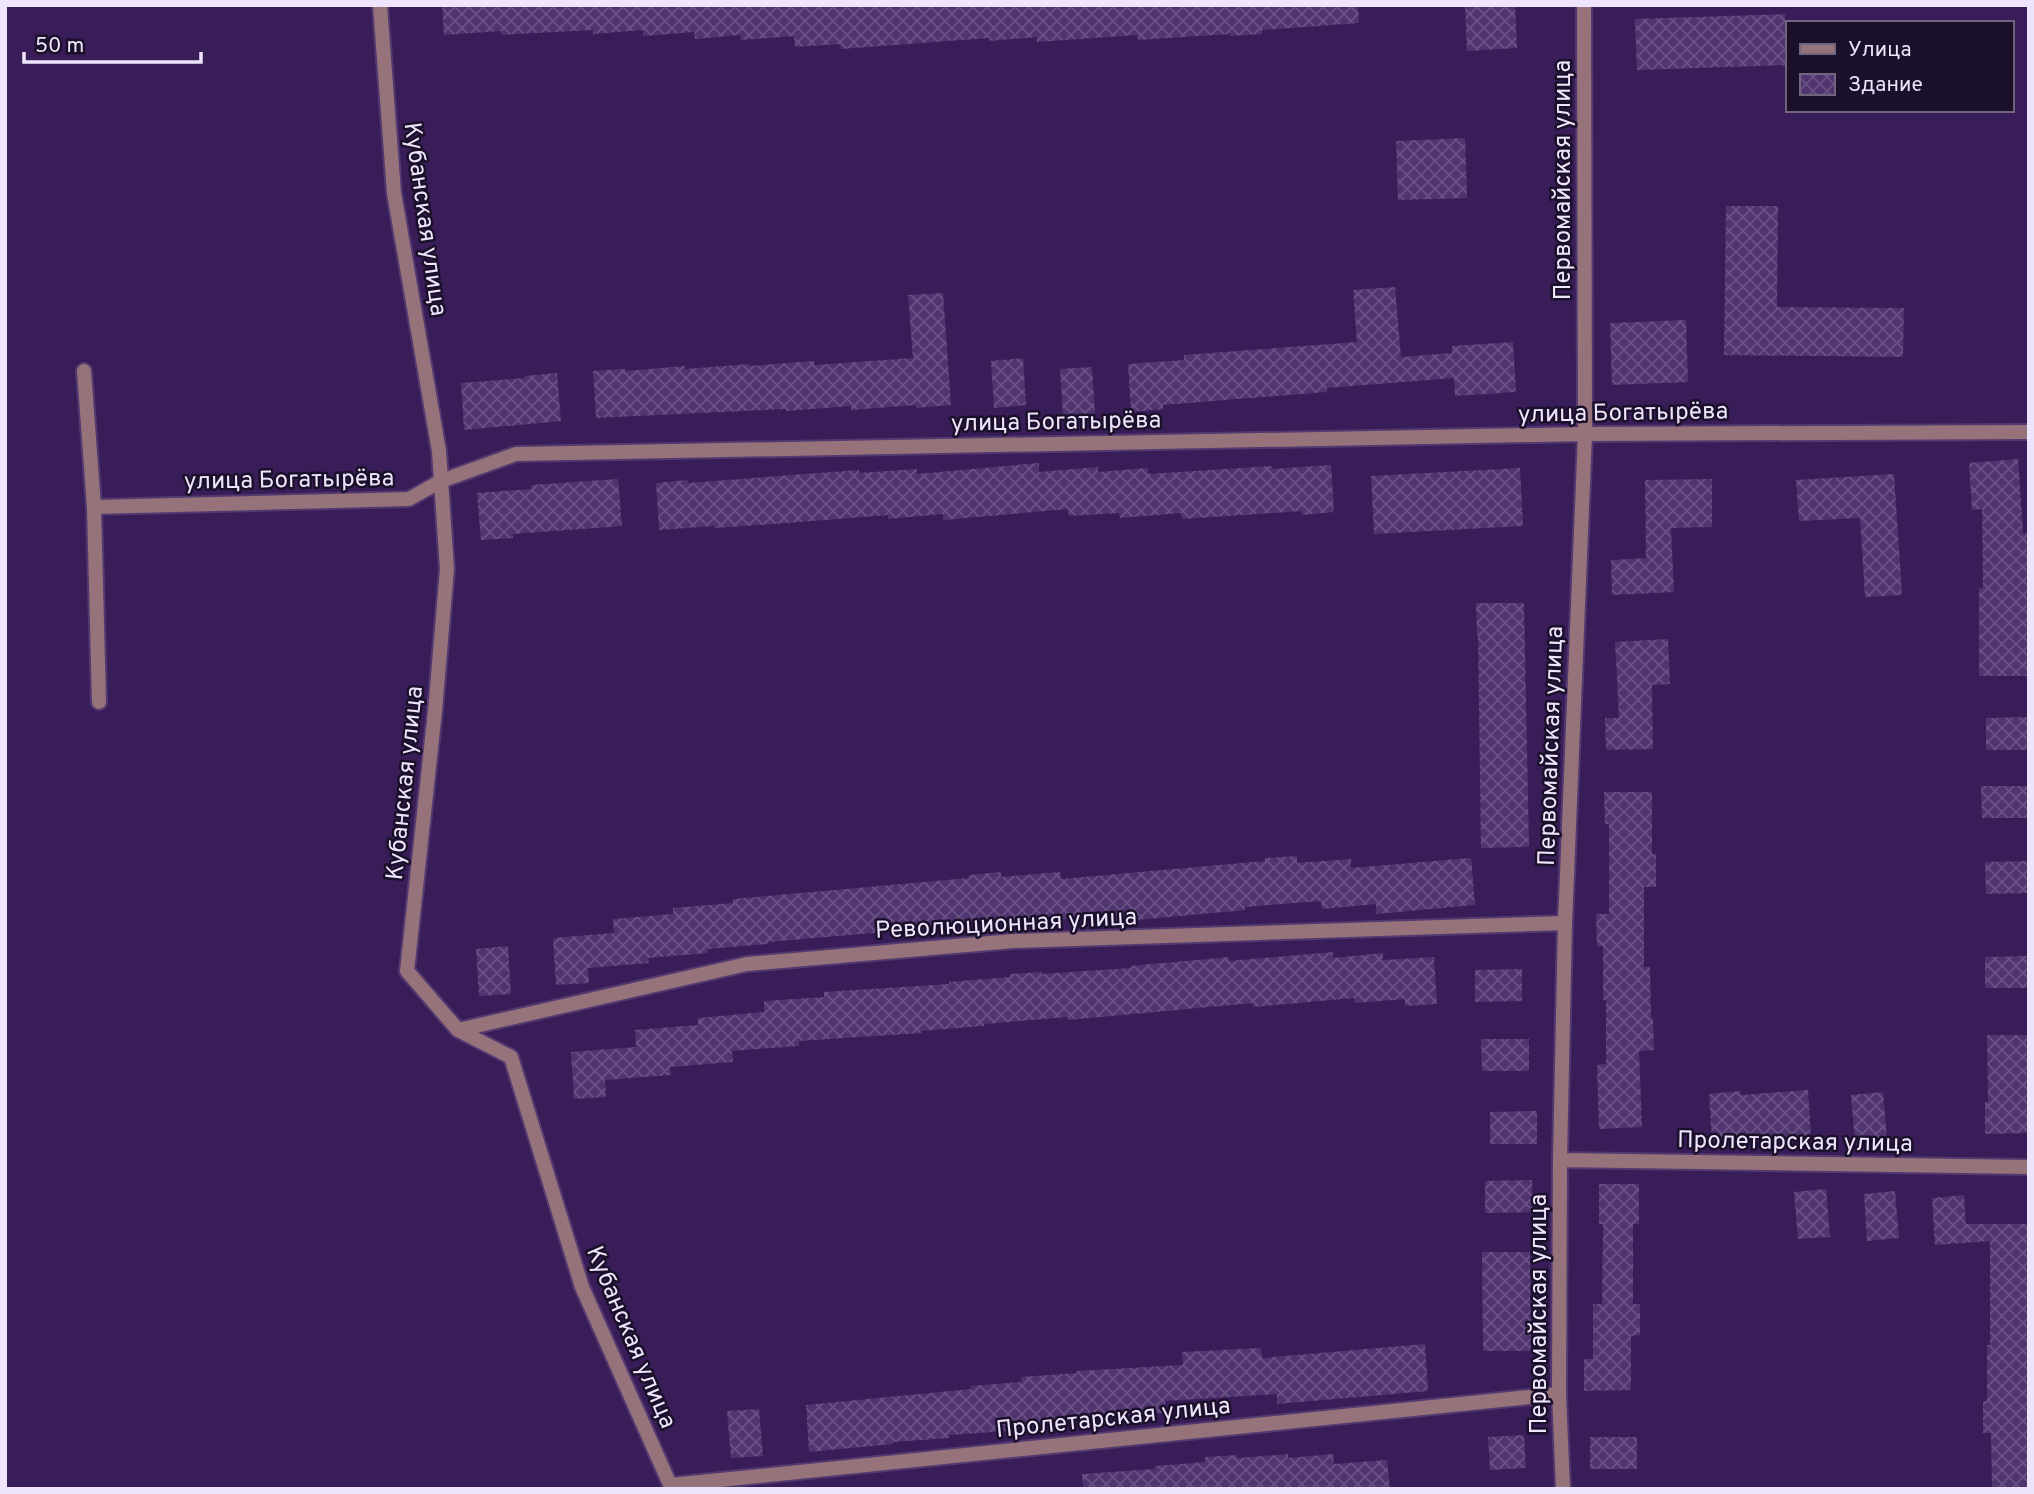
<svg xmlns="http://www.w3.org/2000/svg" width="2034" height="1494" font-family="Overpass,sans-serif">
	<defs>
		<pattern id="building-cross-hatch" width="8" height="8" patternUnits="userSpaceOnUse" patternTransform="scale(1.75)"><rect width="8" height="8" fill="#4f346f"/><path d="M0 0l8 8M0 8l8-8" fill="none" stroke="#695184"/></pattern>
	</defs>
	<rect width="100%" height="100%" fill="#391d58"/>
	<path fill="url(#building-cross-hatch)" d="M 442,5 L 1358,5 L 1359,23 L 1262,30 L 1262,34 L 1230,36 L 1230,34 L 1138,40 L 1137,35 L 1037,42 L 1037,37 L 989,41 L 989,38 L 841,49 L 840,44 L 795,47 L 794,36 L 741,40 L 740,35 L 695,39 L 694,32 L 643,36 L 643,30 L 593,34 L 593,30 L 501,35 L 501,31 L 444,35 Z
		M 1465,5 L 1515,5 L 1517,48 L 1467,51 Z
		M 1785,14 L 1786,65 L 1637,70 L 1635,19 Z
		M 1465,138 L 1467,198 L 1398,200 L 1396,141 Z
		M 1726,206 L 1778,206 L 1777,307 L 1904,308 L 1903,357 L 1724,355 Z
		M 1395,287 L 1401,357 L 1452,353 L 1452,346 L 1513,342 L 1516,392 L 1455,396 L 1454,378 L 1327,388 L 1327,392 L 1163,405 L 1163,409 L 1131,412 L 1128,364 L 1184,360 L 1184,355 L 1357,342 L 1353,290 Z
		M 943,293 L 951,405 L 916,408 L 916,405 L 851,410 L 851,406 L 786,411 L 785,409 L 596,418 L 593,371 L 625,369 L 625,371 L 685,366 L 685,369 L 750,364 L 750,366 L 814,361 L 814,365 L 913,358 L 908,295 Z
		M 1686,320 L 1688,382 L 1612,385 L 1610,323 Z
		M 1023,358 L 1026,405 L 994,408 L 991,361 Z
		M 1092,367 L 1095,414 L 1063,416 L 1060,369 Z
		M 557,373 L 561,421 L 464,430 L 461,383 L 525,378 L 525,376 Z
		M 2018,459 L 2023,533 L 2029,533 L 2029,565 L 2027,565 L 2027,676 L 1979,676 L 1979,588 L 1983,588 L 1982,509 L 1972,510 L 1969,463 Z
		M 1039,463 L 1039,472 L 1098,467 L 1098,472 L 1148,468 L 1148,474 L 1272,466 L 1272,469 L 1331,465 L 1334,512 L 1302,515 L 1302,511 L 1182,519 L 1181,513 L 1120,518 L 1119,513 L 1069,516 L 1068,509 L 943,520 L 943,514 L 888,519 L 888,515 L 774,524 L 714,528 L 714,526 L 659,530 L 656,483 L 688,480 L 688,483 L 859,470 L 859,473 L 917,469 L 917,474 Z
		M 1520,468 L 1523,526 L 1374,534 L 1371,476 Z
		M 1894,474 L 1902,595 L 1865,597 L 1860,518 L 1799,521 L 1796,480 Z
		M 618,479 L 622,526 L 513,534 L 513,538 L 481,540 L 477,493 L 532,489 L 531,485 Z
		M 1712,479 L 1712,527 L 1671,528 L 1674,592 L 1612,595 L 1611,560 L 1646,558 L 1645,480 Z
		M 1476,603 L 1524,603 L 1529,847 L 1481,848 L 1478,636 L 1477,636 Z
		M 1668,639 L 1670,684 L 1652,685 L 1653,749 L 1606,750 L 1605,718 L 1619,718 L 1615,642 Z
		M 2029,717 L 2029,750 L 1986,750 L 1986,718 Z
		M 1981,786 L 2029,786 L 2029,818 L 1982,818 Z
		M 1604,792 L 1652,792 L 1652,854 L 1656,854 L 1656,887 L 1644,887 L 1644,967 L 1650,967 L 1651,1018 L 1653,1018 L 1654,1050 L 1639,1051 L 1642,1127 L 1599,1129 L 1597,1065 L 1606,1064 L 1606,1000 L 1603,1000 L 1603,946 L 1597,946 L 1596,914 L 1609,914 L 1609,824 L 1605,824 Z
		M 1297,856 L 1297,863 L 1351,859 L 1351,868 L 1471,858 L 1475,905 L 1376,914 L 1376,904 L 1322,909 L 1321,901 L 1245,907 L 1245,910 L 1093,924 L 1093,917 L 1032,922 L 1031,918 L 943,925 L 943,927 L 768,942 L 768,944 L 708,949 L 708,953 L 648,958 L 649,963 L 588,968 L 589,983 L 556,985 L 553,938 L 614,933 L 613,919 L 673,914 L 673,908 L 733,903 L 733,899 L 969,878 L 969,875 L 1001,872 L 1001,877 L 1060,872 L 1061,879 L 1265,861 L 1265,858 Z
		M 2029,861 L 2029,893 L 1986,894 L 1985,862 Z
		M 508,946 L 511,994 L 479,996 L 476,949 Z
		M 1333,952 L 1333,958 L 1383,953 L 1383,960 L 1434,957 L 1437,1004 L 1405,1006 L 1405,999 L 1354,1003 L 1354,998 L 1253,1007 L 1253,1003 L 1068,1020 L 1068,1017 L 984,1024 L 984,1026 L 921,1031 L 921,1033 L 799,1041 L 799,1046 L 732,1051 L 733,1062 L 670,1067 L 671,1075 L 605,1080 L 606,1097 L 574,1099 L 571,1052 L 636,1047 L 635,1030 L 698,1025 L 698,1018 L 764,1012 L 764,1001 L 824,997 L 824,992 L 949,984 L 949,982 L 1010,977 L 1010,974 L 1042,972 L 1042,974 L 1131,968 L 1131,966 L 1229,957 L 1229,961 Z
		M 2029,956 L 2029,988 L 1985,988 L 1985,957 Z
		M 1522,969 L 1522,1001 L 1475,1002 L 1475,970 Z
		M 1987,1035 L 2029,1035 L 2029,1133 L 1985,1134 L 1985,1102 L 1988,1102 Z
		M 1481,1039 L 1529,1039 L 1529,1071 L 1482,1071 Z
		M 1808,1090 L 1811,1137 L 1779,1140 L 1779,1136 L 1712,1141 L 1709,1094 L 1740,1091 L 1741,1095 Z
		M 1883,1092 L 1887,1139 L 1855,1142 L 1851,1095 Z
		M 1537,1111 L 1537,1144 L 1490,1144 L 1490,1112 Z
		M 1532,1180 L 1533,1212 L 1485,1213 L 1485,1181 Z
		M 1599,1184 L 1639,1184 L 1639,1224 L 1633,1224 L 1633,1304 L 1640,1304 L 1640,1335 L 1631,1336 L 1631,1390 L 1584,1391 L 1584,1359 L 1593,1359 L 1593,1304 L 1602,1304 L 1603,1224 L 1599,1224 Z
		M 1826,1189 L 1830,1237 L 1798,1239 L 1794,1192 Z
		M 1895,1191 L 1899,1238 L 1867,1241 L 1864,1194 Z
		M 1964,1195 L 1966,1224 L 2029,1224 L 2029,1489 L 1992,1489 L 1991,1433 L 1983,1433 L 1983,1401 L 1987,1401 L 1987,1345 L 1990,1345 L 1990,1241 L 1935,1245 L 1932,1198 Z
		M 1482,1252 L 1530,1252 L 1531,1351 L 1483,1351 Z
		M 1425,1344 L 1428,1391 L 1277,1404 L 1277,1394 L 1165,1401 L 1166,1413 L 1057,1420 L 1057,1422 L 1006,1426 L 1007,1431 L 949,1435 L 949,1438 L 893,1442 L 893,1444 L 809,1452 L 806,1405 L 971,1389 L 971,1386 L 1022,1382 L 1021,1377 L 1077,1373 L 1077,1371 L 1183,1365 L 1182,1352 L 1261,1348 L 1262,1358 Z
		M 759,1409 L 763,1456 L 731,1458 L 727,1411 Z
		M 1524,1435 L 1526,1468 L 1490,1470 L 1488,1437 Z
		M 1590,1437 L 1637,1437 L 1637,1469 L 1590,1469 Z
		M 1288,1454 L 1288,1458 L 1333,1454 L 1334,1464 L 1387,1460 L 1390,1489 L 1083,1489 L 1082,1474 L 1155,1469 L 1155,1466 L 1205,1462 L 1205,1457 L 1237,1455 L 1237,1458 Z"/>
	<g fill="none" stroke-linecap="round" stroke-linejoin="round">
		<defs>
			<path id="minor" d="M 380,5 L 394,193 L 439,451 L 447,569 L 435,711 L 407,971 L 458,1030 L 511,1057 L 582,1287 L 672,1489
				M 84,371 L 94,507 L 99,702
				M 94,507 L 409,499 L 441,481 L 516,454 L 1585,434 L 2029,432
				M 458,1030 L 747,964 L 1013,941 L 1565,923
				M 1560,1160 L 2029,1167
				M 671,1485 L 1559,1394
				M 1563,1489 L 1559,1394 L 1560,1160 L 1565,923 L 1585,434 L 1584,5"/>
		</defs>
		<use href="#minor" stroke="#52396f" stroke-width="18"/>
		<use href="#minor" stroke="#96727b" stroke-width="14"/>
	</g>
	<g text-anchor="middle" stroke-width="5" stroke-linejoin="round" paint-order="stroke">
		<g font-size="24" fill="#eee5fc" stroke="#1b102a">
			<text transform="translate(1562 180) rotate(-90)" y="8">Первомайская улица</text>
			<text transform="translate(426 219) rotate(82)" y="8">Кубанская улица</text>
			<text transform="translate(1623 412) rotate(-1)" y="8">улица Богатырёва</text>
			<text transform="translate(1056 421) rotate(-1)" y="8">улица Богатырёва</text>
			<text transform="translate(289 479) rotate(-1)" y="8">улица Богатырёва</text>
			<text transform="translate(1550 746) rotate(-88)" y="8">Первомайская улица</text>
			<text transform="translate(404 783) rotate(-84)" y="8">Кубанская улица</text>
			<text transform="translate(1006 923) rotate(-3)" y="8">Революционная улица</text>
			<text transform="translate(1795 1141) rotate(1)" y="8">Пролетарская улица</text>
			<text transform="translate(1538 1314) rotate(-90)" y="8">Первомайская улица</text>
			<text transform="translate(632 1337) rotate(67)" y="8">Кубанская улица</text>
			<text transform="translate(1113 1417) rotate(-6)" y="8">Пролетарская улица</text>
		</g>
	</g>
	<rect width="2034" height="1494" fill="none" stroke="#eee5fc" stroke-width="14"/>
	<rect x="1786" y="21" width="228" height="91" fill="#1b102a" stroke="#6f657e" stroke-width="2"/>
	<rect x="1800" y="44" width="35" height="10" fill="#96727b" stroke="#6f657e" stroke-width="2"/>
	<text x="1848" y="56" font-size="21" fill="#eee5fc">Улица</text>
	<rect x="1800" y="74" width="35" height="21" fill="url(#building-cross-hatch)" stroke="#6f657e" stroke-width="2"/>
	<text x="1848" y="91" font-size="21" fill="#eee5fc">Здание</text>
	<path d="M24 52v10h177v-10" fill="none" stroke="#eee5fc" stroke-width="3.5"/>
	<text x="35" y="52" font-size="21" fill="#eee5fc" stroke="#1b102a" stroke-width="5" paint-order="stroke">50 m</text>
</svg>
